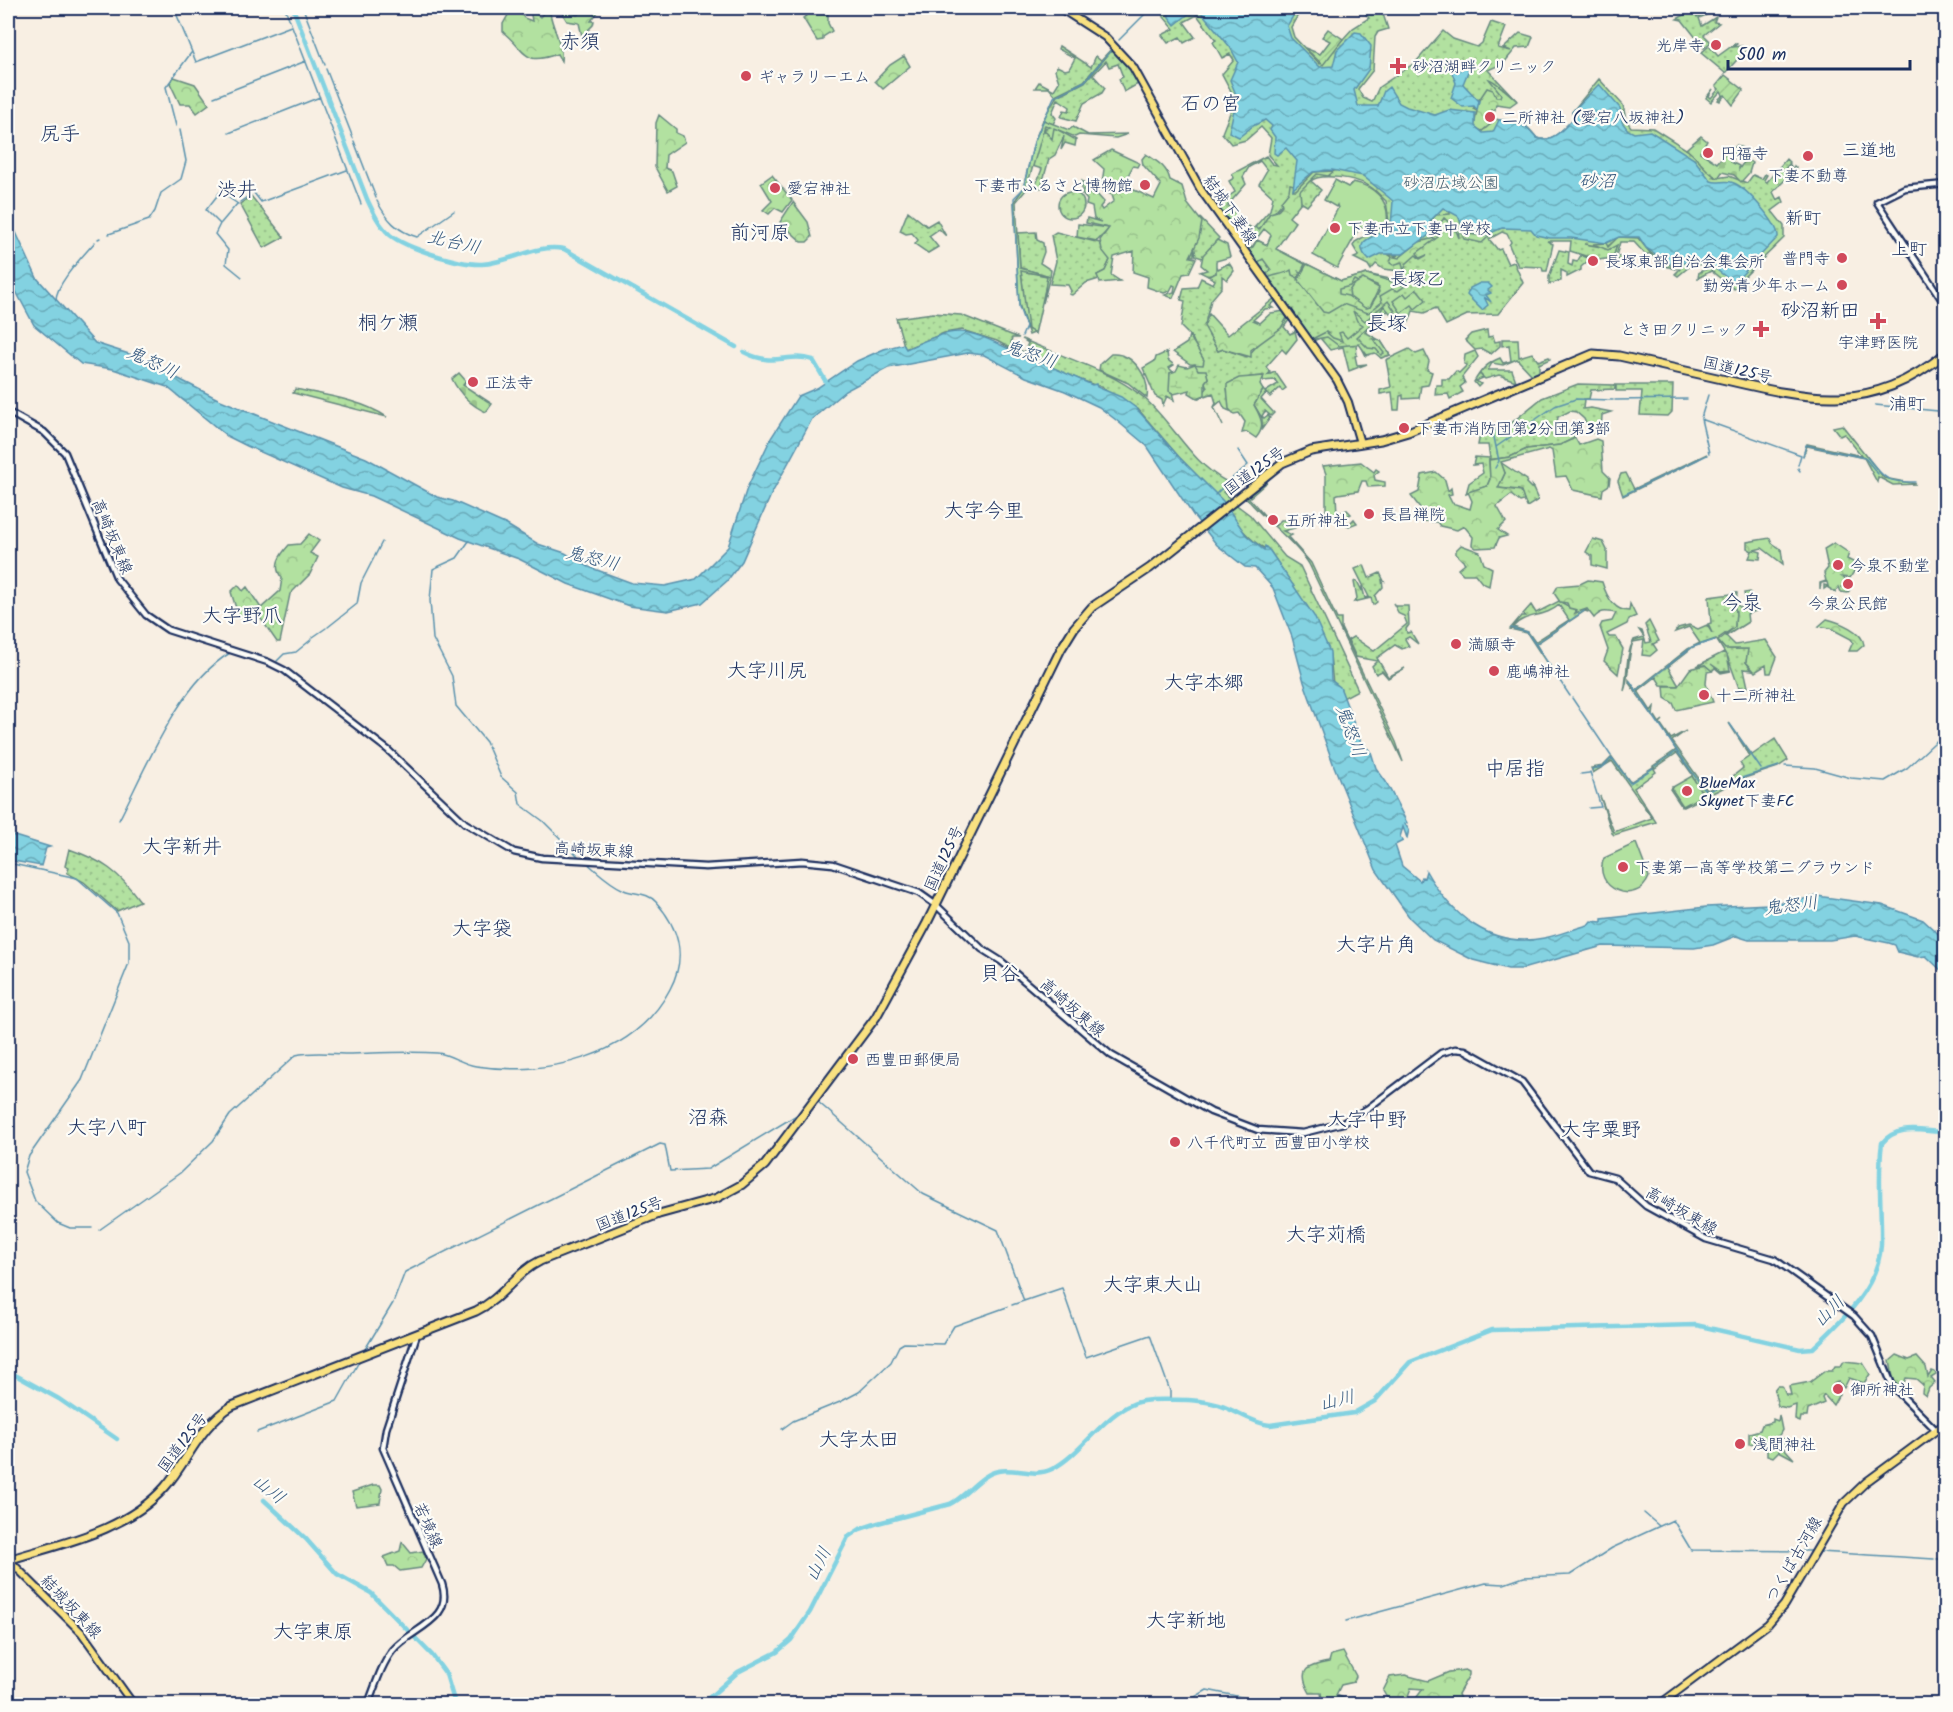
<svg xmlns="http://www.w3.org/2000/svg" width="1953" height="1712" font-family="Kalam,'Klee One',sans-serif">
	<defs>
		<pattern id="grass-dots" width="8" height="8" patternUnits="userSpaceOnUse" patternTransform="scale(1.5)"><rect width="8" height="8" fill="#b2e1a0"/><path d="M2 2h.1M6 6h.1" fill="none" stroke="#98c18c" stroke-width="1.8" stroke-linecap="round"/></pattern>
		<pattern id="forest-crowns" width="20" height="18" patternUnits="userSpaceOnUse" patternTransform="scale(1.5)"><rect width="20" height="18" fill="#b2e1a0"/><path d="M2 6a3 3 0 1 1 6 0M12 15a3 3 0 1 1 6 0" fill="none" stroke="#98c18c"/></pattern>
		<pattern id="wetland-marsh" width="20" height="14" patternUnits="userSpaceOnUse" patternTransform="scale(1.5)"><rect width="20" height="14" fill="#b2e1a0"/><path d="M1 5h8M5 5V1M11 12h8M15 12V8" fill="none" stroke="#98c18c"/></pattern>
		<pattern id="cemetery-stones" width="16" height="16" patternUnits="userSpaceOnUse" patternTransform="scale(1.5)"><rect width="16" height="16" fill="#b2e1a0"/><path d="M2 7V4a2 2 0 0 1 4 0v3zM10 15v-3a2 2 0 0 1 4 0v3z" fill="#98c18c"/></pattern>
		<pattern id="garden-furrows" width="10" height="10" patternUnits="userSpaceOnUse" patternTransform="scale(1.5)"><rect width="10" height="10" fill="#b2e1a0"/><path d="M-1 1l2-2M0 10L10 0M9 11l2-2" fill="none" stroke="#98c18c"/></pattern>
		<pattern id="water-waves" width="16" height="10" patternUnits="userSpaceOnUse" patternTransform="scale(1.5)"><rect width="16" height="10" fill="#83d2e1"/><path d="M0 5q4-4 8 0t8 0" fill="none" stroke="#6aabba"/></pattern>
	</defs>
	<rect width="100%" height="100%" fill="#f8efe3"/>
	<filter id="ink" filterUnits="userSpaceOnUse"><feTurbulence type="fractalNoise" baseFrequency=".0167" numOctaves="2"/><feDisplacementMap in="SourceGraphic" scale="12" xChannelSelector="R" yChannelSelector="G"/><feConvolveMatrix kernelMatrix="1 2 1 2 8 2 1 2 1" color-interpolation-filters="sRGB"/></filter>
	<g filter="url(#ink)">
		<path fill="url(#grass-dots)" stroke="#66887f" stroke-width="1.5" fill-rule="evenodd" d="M 1163,8 L 1300,8 L 1301,10 L 1291,27 L 1294,37 L 1320,64 L 1353,28 L 1369,18 L 1361,8 L 1381,8 L 1388,29 L 1378,32 L 1375,37 L 1373,70 L 1358,89 L 1363,98 L 1372,102 L 1379,87 L 1416,62 L 1443,31 L 1453,39 L 1477,47 L 1482,43 L 1491,22 L 1506,27 L 1498,48 L 1511,51 L 1504,48 L 1520,33 L 1533,37 L 1529,47 L 1516,48 L 1504,63 L 1488,70 L 1516,100 L 1510,105 L 1495,103 L 1485,118 L 1490,124 L 1495,119 C 1518,124 1520,116 1537,138 C 1552,144 1564,128 1574,118 L 1572,112 L 1599,79 L 1623,105 L 1626,120 L 1631,127 L 1653,128 L 1697,156 L 1716,178 L 1729,176 L 1747,183 L 1753,175 L 1762,179 L 1765,174 L 1767,175 L 1764,180 L 1767,182 L 1786,159 L 1790,163 L 1783,171 L 1788,173 L 1790,165 L 1793,169 L 1794,166 L 1796,168 L 1787,175 L 1788,177 L 1792,173 L 1795,176 L 1788,177 L 1773,192 L 1777,200 L 1782,197 L 1784,202 L 1772,211 L 1784,226 L 1784,238 L 1742,279 L 1740,287 L 1734,289 L 1711,271 L 1698,278 L 1699,272 L 1707,269 L 1703,264 L 1689,267 L 1678,276 L 1675,274 L 1680,269 L 1672,268 L 1659,260 L 1637,242 L 1619,241 L 1605,247 L 1584,244 L 1607,248 L 1618,243 L 1613,258 L 1598,260 L 1570,251 L 1571,241 L 1547,241 L 1553,244 L 1547,271 L 1543,271 L 1542,267 L 1518,266 L 1509,245 L 1511,242 L 1507,234 L 1502,232 L 1489,239 L 1498,250 L 1501,249 L 1508,264 L 1514,262 L 1523,283 L 1498,314 L 1467,315 L 1446,325 L 1436,308 L 1424,313 L 1413,311 L 1409,322 L 1390,309 L 1380,318 L 1377,318 L 1365,332 L 1381,341 L 1390,355 L 1381,358 L 1376,351 L 1366,356 L 1360,344 L 1356,345 L 1357,355 L 1355,356 L 1357,365 L 1367,364 L 1349,371 L 1343,347 L 1330,350 L 1320,338 L 1311,342 L 1240,241 L 1242,237 L 1252,247 L 1257,240 L 1341,281 L 1367,274 L 1399,281 L 1400,271 L 1383,269 L 1376,264 L 1371,270 L 1368,265 L 1354,258 L 1359,256 L 1353,246 L 1355,242 L 1389,222 L 1386,201 C 1380,196 1374,188 1367,185 C 1357,179 1321,172 1311,181 L 1321,190 L 1307,206 L 1299,201 L 1299,192 L 1282,203 L 1259,230 L 1252,230 L 1239,220 L 1253,229 L 1270,210 L 1273,197 L 1259,184 L 1267,170 L 1260,161 L 1249,167 L 1243,177 L 1246,184 L 1228,205 L 1239,216 L 1233,224 L 1214,206 L 1223,200 L 1222,197 L 1226,198 L 1235,192 L 1229,181 L 1234,178 L 1232,174 L 1266,156 L 1272,164 L 1277,165 L 1268,155 L 1271,138 L 1261,127 L 1246,140 L 1231,144 L 1222,133 L 1233,105 L 1233,95 L 1222,74 L 1234,60 L 1230,54 L 1222,58 L 1213,42 L 1216,40 L 1197,15 L 1184,22 L 1195,37 L 1184,43 L 1180,37 L 1168,43 L 1162,35 L 1174,29 L 1164,17 Z
			M 1699,8 L 1703,8 L 1709,14 L 1699,18 L 1702,26 L 1716,17 L 1714,22 L 1719,23 L 1704,35 L 1711,42 L 1704,48 L 1682,20 L 1677,19 L 1693,10 L 1697,17 L 1703,14 Z
			M 1736,43 L 1737,44 L 1733,47 L 1742,46 L 1746,50 L 1725,73 L 1701,53 L 1709,46 L 1718,56 Z
			M 1059,46 L 1091,67 L 1096,56 L 1101,60 L 1112,48 L 1084,81 L 1055,95 L 1049,88 L 1035,88 L 1039,82 L 1054,90 L 1059,82 L 1055,70 L 1057,66 L 1065,70 L 1069,69 L 1075,58 L 1058,49 Z
			M 1113,49 L 1130,68 L 1138,84 L 1124,92 L 1119,79 L 1123,77 L 1118,64 L 1109,67 L 1106,61 L 1093,75 L 1105,88 L 1102,93 L 1084,103 L 1076,121 L 1061,117 L 1064,110 L 1069,111 L 1070,107 L 1058,99 L 1052,113 L 1056,118 L 1053,124 L 1043,120 L 1056,97 L 1085,82 Z
			M 1045,124 L 1051,127 L 1046,128 L 1045,131 L 1055,128 L 1076,140 L 1075,146 L 1065,143 L 1061,150 L 1064,136 L 1055,155 L 1049,159 L 1041,188 L 1035,187 L 1042,169 L 1032,166 L 1032,162 Z
			M1058 205a13 13 0 1 1 26 0a13 13 0 1 1-26 0Z
			M 251,196 L 284,237 L 264,248 L 240,204 Z
			M 908,211 L 927,226 L 937,220 L 946,236 L 939,229 L 929,236 L 938,247 L 928,253 L 915,244 L 918,240 L 912,233 L 906,234 L 900,231 Z
			M 1200,218 L 1219,238 L 1202,258 L 1196,256 L 1194,245 L 1194,256 L 1190,256 C 1194,244 1204,231 1200,218 Z
			M 1078,224 L 1110,228 L 1097,241 L 1077,237 Z
			M 1036,232 L 1037,240 L 1043,243 L 1044,252 L 1040,263 L 1051,270 L 1050,276 L 1020,268 L 1018,233 Z
			M 1056,232 L 1100,243 L 1110,260 L 1105,271 L 1097,275 L 1099,279 L 1086,283 L 1072,295 L 1069,294 L 1071,291 L 1068,285 L 1050,284 L 1056,261 L 1051,235 Z
			M 1559,250 L 1569,252 L 1568,264 L 1572,266 L 1573,261 L 1577,262 L 1581,255 L 1590,259 L 1581,267 L 1581,270 L 1567,277 L 1567,273 L 1561,270 L 1561,281 L 1549,284 L 1549,277 Z
			M 1229,263 L 1234,271 L 1227,280 L 1222,276 L 1222,287 L 1211,300 L 1206,319 L 1209,336 L 1218,351 L 1223,349 L 1247,357 L 1264,338 L 1281,328 L 1287,318 L 1289,320 L 1284,327 L 1290,334 L 1295,331 L 1297,339 L 1286,353 L 1282,349 L 1266,367 L 1270,372 L 1268,375 L 1275,372 L 1286,388 L 1282,391 L 1280,388 L 1270,397 L 1266,393 L 1261,399 L 1274,413 L 1271,416 L 1265,411 L 1262,416 L 1264,418 L 1268,415 L 1270,418 L 1262,429 L 1262,418 L 1254,405 L 1263,390 L 1265,392 L 1278,384 L 1275,380 L 1263,381 L 1263,376 L 1250,377 L 1227,387 L 1230,411 L 1225,409 L 1221,401 L 1214,407 L 1223,426 L 1214,407 L 1216,403 L 1213,393 L 1199,398 L 1207,388 L 1205,382 L 1208,378 L 1206,371 L 1198,370 L 1194,365 L 1199,355 L 1192,338 L 1181,327 L 1185,301 L 1181,300 L 1184,288 L 1197,287 L 1201,278 L 1213,284 L 1215,280 L 1208,276 L 1216,273 L 1215,266 L 1218,269 Z
			M 1021,270 L 1048,276 L 1035,334 L 1027,329 Z
			M 933,313 L 961,315 L 1019,338 L 1012,338 L 1011,343 L 1015,348 L 1013,350 L 997,341 L 962,330 L 944,333 L 905,349 L 896,318 Z
			M 1487,330 L 1488,337 L 1493,336 L 1495,342 L 1500,341 L 1500,346 L 1491,354 L 1482,349 L 1475,350 L 1465,340 L 1471,334 Z
			M 1022,339 C 1060,356 1112,371 1143,397 C 1174,424 1190,462 1227,482 L 1225,487 L 1228,483 L 1234,488 L 1230,487 L 1223,492 L 1231,500 L 1226,505 L 1219,499 L 1179,457 L 1138,409 L 1106,391 L 1102,386 L 1097,386 L 1047,367 L 1018,350 L 1031,354 L 1025,351 L 1028,343 Z
			M 1502,339 L 1518,339 L 1519,357 L 1532,353 L 1538,361 L 1549,357 L 1550,359 L 1539,364 L 1539,373 L 1533,376 L 1517,359 L 1503,365 L 1492,363 L 1488,370 L 1512,370 L 1516,381 L 1499,375 L 1485,379 L 1480,374 L 1483,378 L 1476,381 L 1481,384 L 1478,387 L 1474,382 C 1481,370 1487,363 1500,358 L 1503,363 L 1511,361 L 1509,345 L 1502,346 Z
			M 1409,349 L 1416,354 L 1424,351 L 1429,361 L 1427,370 L 1432,372 L 1428,385 L 1421,386 L 1419,398 L 1403,399 L 1403,395 L 1400,396 L 1399,410 L 1394,410 L 1392,392 L 1380,394 L 1380,390 L 1391,387 L 1386,360 Z
			M 1475,351 L 1478,357 L 1462,377 L 1465,383 L 1460,387 L 1463,392 L 1450,399 L 1448,394 L 1435,395 L 1436,385 L 1442,385 L 1442,379 L 1449,379 L 1456,371 L 1459,373 L 1467,365 L 1464,364 L 1465,355 Z
			M 1111,354 C 1134,352 1150,378 1147,398 L 1128,383 L 1099,370 L 1100,364 Z
			M 1578,384 L 1615,385 L 1615,389 L 1591,390 L 1589,399 L 1584,399 L 1583,409 L 1591,408 L 1611,412 L 1602,415 L 1601,432 L 1590,433 L 1584,419 L 1576,412 L 1570,411 L 1558,417 L 1557,423 L 1565,433 L 1571,431 L 1575,438 L 1560,445 L 1527,449 L 1510,457 L 1489,460 L 1490,479 L 1487,486 L 1466,494 L 1469,483 L 1483,473 L 1481,464 L 1473,465 L 1475,457 L 1490,458 L 1488,445 L 1478,445 L 1481,429 L 1510,424 L 1542,398 Z
			M 1616,385 L 1673,385 L 1672,412 L 1668,416 L 1640,415 L 1642,391 L 1616,391 Z
			M 295,389 C 325,395 362,400 387,417 L 293,393 Z
			M 1842,425 L 1884,478 L 1916,484 L 1893,485 L 1878,477 L 1877,482 L 1864,458 L 1807,446 L 1803,456 L 1807,444 L 1862,456 L 1844,434 L 1840,436 L 1833,427 Z
			M 1707,454 L 1697,460 L 1623,496 L 1618,481 L 1621,474 L 1626,473 L 1634,489 Z
			M 1500,462 L 1527,480 L 1526,483 L 1531,488 L 1533,487 L 1531,484 L 1538,500 L 1527,507 L 1519,490 L 1498,488 L 1505,473 Z
			M 1273,472 L 1265,484 L 1249,498 L 1271,523 L 1276,525 L 1281,520 L 1295,520 L 1295,528 L 1283,531 L 1292,535 L 1288,537 L 1311,563 L 1337,619 L 1341,619 L 1341,628 L 1396,742 L 1403,762 L 1309,564 C 1292,538 1264,521 1245,496 Z
			M 1234,503 L 1250,515 L 1285,557 L 1300,566 L 1358,690 L 1343,698 L 1340,688 L 1333,684 L 1330,655 L 1314,617 L 1270,551 C 1253,544 1240,529 1229,512 Z
			M 1364,565 L 1369,578 L 1380,573 L 1384,581 L 1382,580 L 1383,587 L 1375,596 L 1377,602 L 1373,605 L 1371,598 L 1354,602 L 1357,598 L 1354,582 L 1357,581 L 1362,591 L 1362,586 L 1365,598 L 1369,597 L 1355,569 Z
			M 1731,594 L 1736,611 L 1735,627 L 1719,638 L 1729,649 L 1749,649 L 1746,662 L 1752,670 L 1744,669 L 1748,687 L 1741,687 L 1742,691 L 1740,691 L 1727,655 L 1730,670 L 1721,671 L 1711,664 L 1721,672 L 1731,671 L 1721,673 L 1715,668 L 1712,671 L 1705,665 L 1697,666 L 1724,652 L 1726,655 L 1716,639 L 1693,647 L 1668,667 L 1679,686 L 1661,685 L 1656,677 L 1638,691 L 1651,711 L 1654,707 L 1653,716 L 1629,683 L 1629,680 L 1636,690 L 1688,649 L 1700,643 L 1689,627 L 1675,632 L 1678,628 L 1689,625 L 1698,629 L 1707,625 L 1712,633 L 1708,624 L 1711,623 L 1709,597 Z
			M 1559,601 L 1577,611 L 1576,613 L 1583,608 L 1588,612 L 1585,611 L 1536,644 L 1550,668 L 1527,633 L 1510,629 L 1521,616 L 1525,616 L 1523,614 L 1531,605 L 1536,613 ZM 1559,605 L 1569,620 L 1535,642 L 1528,632 L 1513,627 C 1524,613 1545,618 1559,605 Z
			M 1393,603 L 1395,606 L 1408,606 L 1409,625 L 1406,629 L 1407,633 L 1411,632 L 1418,644 L 1409,637 L 1405,639 L 1409,646 L 1402,649 L 1395,645 L 1377,658 L 1388,677 L 1405,668 L 1388,678 L 1382,671 L 1376,674 L 1372,666 L 1377,661 L 1356,657 L 1348,640 L 1353,637 L 1374,651 L 1407,624 L 1404,616 L 1399,614 Z
			M 1649,621 L 1659,641 L 1653,644 L 1657,650 L 1650,656 L 1642,655 L 1644,640 L 1633,642 C 1627,658 1630,675 1624,691 C 1628,674 1625,655 1634,640 L 1644,637 L 1639,630 L 1642,631 L 1646,643 L 1651,642 L 1645,625 Z
			M 1655,716 L 1659,723 L 1663,720 L 1660,723 L 1671,739 L 1686,731 L 1672,741 L 1707,790 L 1732,780 L 1733,783 L 1684,807 L 1682,807 L 1670,789 L 1672,787 L 1683,806 L 1688,804 L 1692,774 L 1677,753 L 1655,768 L 1653,766 L 1676,750 Z
			M 1729,723 L 1752,755 L 1775,739 L 1788,760 L 1778,767 L 1735,781 L 1732,777 L 1743,768 L 1740,763 L 1750,756 Z
			M 1612,757 L 1630,782 L 1653,767 L 1656,772 L 1634,788 L 1656,822 L 1614,835 L 1612,833 L 1600,796 L 1614,832 L 1652,818 L 1612,761 L 1593,773 L 1591,768 L 1603,766 Z
			M 69,849 C 103,861 118,871 140,901 L 117,911 L 84,882 L 67,873 L 69,868 L 65,866 Z"/>
		<path fill="url(#forest-crowns)" stroke="#66887f" stroke-width="1.5" fill-rule="evenodd" d="M 512,8 L 517,8 L 524,18 L 532,21 L 530,9 L 540,17 L 545,11 L 540,8 L 546,8 L 545,11 L 550,13 C 553,30 563,44 561,61 L 557,54 C 523,66 528,53 503,32 L 503,24 Z
			M 559,8 L 568,8 L 577,15 L 587,8 L 601,8 L 591,21 L 594,21 L 593,25 L 582,36 L 579,23 L 567,21 Z
			M 802,8 L 818,8 L 821,14 L 828,14 L 828,23 L 832,31 L 823,37 L 823,40 L 817,41 L 803,18 L 806,16 Z
			M 904,56 L 910,66 L 883,89 L 875,81 L 890,65 Z
			M 174,77 L 195,84 L 209,104 L 197,113 L 190,104 L 180,104 L 170,83 Z
			M 1489,79 C 1494,80 1513,97 1517,101 L 1510,106 L 1496,104 L 1495,110 L 1491,110 L 1491,115 L 1487,116 L 1492,123 L 1482,131 L 1474,127 L 1477,111 L 1473,109 L 1487,88 L 1493,90 L 1496,97 L 1500,97 L 1501,94 Z
			M 659,115 L 676,129 L 676,133 L 683,136 L 685,142 L 666,155 L 665,168 L 672,171 L 677,186 L 668,191 L 655,167 L 656,123 Z
			M 1043,120 L 1069,130 L 1073,127 L 1088,135 L 1128,134 L 1116,138 L 1079,135 L 1075,137 L 1054,128 L 1052,139 L 1045,131 L 1045,128 L 1050,127 L 1045,125 L 1026,190 L 1016,202 L 1020,268 L 1050,276 L 1043,303 L 1047,276 L 1021,271 L 1028,329 L 1034,333 L 1029,335 L 1019,304 L 1014,202 L 1023,189 L 1034,142 Z
			M 1111,150 L 1139,163 L 1137,167 L 1133,166 L 1123,185 L 1154,199 L 1161,185 L 1143,165 L 1142,159 L 1146,154 C 1158,162 1167,167 1170,180 L 1182,186 L 1187,203 L 1202,222 L 1199,238 L 1190,257 L 1196,258 L 1189,273 L 1183,274 L 1173,298 L 1165,295 L 1174,292 L 1175,286 L 1173,285 L 1170,291 L 1164,293 L 1147,287 L 1148,277 L 1133,272 L 1134,251 L 1114,257 L 1111,275 L 1120,281 L 1100,283 L 1097,275 L 1105,271 L 1110,260 L 1102,250 L 1100,240 L 1109,228 L 1086,223 L 1087,218 L 1101,222 L 1094,219 L 1092,207 L 1086,205 L 1087,200 L 1082,194 L 1082,181 L 1088,186 L 1084,190 L 1089,194 L 1094,191 L 1104,202 L 1100,207 L 1102,210 L 1114,201 L 1112,195 L 1101,190 L 1104,169 L 1094,160 Z
			M 1334,171 L 1328,176 L 1317,174 L 1300,191 L 1301,202 L 1289,217 L 1295,222 L 1276,249 L 1305,264 L 1301,272 L 1298,271 L 1301,273 L 1298,278 L 1292,275 L 1291,270 C 1284,275 1274,274 1266,279 L 1258,265 L 1266,275 L 1271,270 L 1263,259 L 1255,264 L 1246,250 L 1253,247 L 1257,240 L 1267,245 L 1271,235 L 1264,229 L 1257,238 L 1239,232 L 1234,226 L 1239,220 L 1252,230 L 1256,227 L 1259,230 L 1270,213 L 1277,211 L 1282,205 L 1281,201 L 1289,191 L 1290,184 L 1294,185 L 1293,190 L 1296,190 L 1314,172 Z
			M 772,175 L 792,200 L 783,212 L 775,208 L 769,214 L 763,210 L 772,201 L 761,183 Z
			M 793,202 L 808,222 L 812,237 L 807,242 L 802,242 L 780,222 Z
			M 1450,211 L 1459,216 C 1463,238 1469,235 1490,235 L 1482,243 L 1464,239 L 1458,225 L 1459,238 L 1455,228 L 1444,218 L 1437,228 L 1438,237 L 1417,253 L 1420,258 L 1427,255 L 1420,259 L 1416,255 L 1406,264 L 1404,272 L 1402,262 L 1393,265 L 1390,263 L 1392,257 L 1389,255 L 1398,255 L 1394,257 L 1399,258 L 1419,242 L 1434,238 L 1429,233 L 1430,222 L 1436,215 L 1450,214 Z
			M 1618,237 L 1638,238 L 1651,254 L 1659,256 L 1675,269 L 1660,264 L 1650,254 L 1645,254 L 1634,242 L 1620,242 L 1616,256 L 1627,259 L 1626,262 L 1613,258 L 1617,245 L 1608,250 L 1593,244 L 1606,243 L 1608,247 Z
			M 1217,240 L 1227,245 L 1230,257 L 1216,261 L 1216,273 L 1208,276 L 1200,272 L 1207,270 L 1201,265 L 1203,255 Z
			M 1307,264 L 1341,281 L 1367,274 L 1405,286 L 1398,291 L 1392,289 L 1380,296 L 1382,302 L 1368,313 L 1343,304 L 1328,313 L 1323,312 L 1298,280 ZM 1354,280 L 1358,282 L 1363,280 L 1377,285 L 1379,292 L 1370,307 L 1366,308 L 1348,296 L 1339,294 L 1339,289 L 1350,286 Z
			M 1275,298 L 1277,300 L 1270,306 L 1273,308 L 1265,309 L 1253,320 L 1260,323 L 1271,313 L 1285,311 L 1287,318 L 1281,328 L 1251,350 L 1251,357 L 1223,349 L 1218,351 L 1204,326 L 1209,314 L 1228,335 Z
			M 1388,301 L 1395,311 L 1390,313 L 1384,306 L 1381,310 L 1384,312 L 1381,320 L 1373,322 L 1357,337 L 1368,348 L 1376,349 L 1381,355 L 1384,353 L 1373,339 L 1381,341 L 1390,355 L 1381,358 L 1375,353 L 1367,355 L 1359,344 L 1339,346 L 1327,337 L 1310,340 L 1326,332 L 1333,338 L 1342,341 L 1339,333 L 1342,332 L 1347,338 L 1363,325 L 1357,321 L 1353,311 L 1365,321 Z
			M 1189,335 L 1204,360 L 1203,365 L 1190,364 L 1173,352 L 1187,343 Z
			M 1167,352 L 1168,360 L 1174,365 L 1169,368 L 1173,372 L 1170,373 C 1172,384 1171,391 1174,400 L 1167,396 L 1163,405 L 1162,400 L 1155,396 L 1143,368 L 1155,361 L 1156,357 Z
			M 1264,376 L 1260,385 L 1263,390 L 1254,405 C 1261,417 1266,427 1256,438 L 1247,432 L 1242,433 L 1245,422 L 1239,413 L 1234,414 L 1229,409 L 1227,387 L 1227,384 L 1239,378 Z
			M 1575,438 L 1579,445 L 1596,439 L 1601,441 L 1603,471 L 1610,478 L 1609,485 L 1603,489 L 1602,496 L 1573,490 L 1566,476 L 1556,477 L 1552,451 L 1549,449 L 1501,462 L 1505,473 L 1498,488 L 1521,491 L 1524,501 L 1520,502 L 1511,495 L 1497,506 L 1506,522 L 1498,530 L 1507,536 L 1499,538 L 1495,547 L 1476,548 L 1472,545 L 1473,537 L 1464,526 L 1457,530 L 1440,526 L 1437,522 L 1424,521 L 1421,509 L 1411,496 L 1419,492 L 1422,475 L 1436,472 L 1445,480 L 1448,491 L 1451,488 L 1452,494 L 1448,495 L 1452,503 L 1470,509 L 1472,501 L 1468,492 L 1487,486 L 1490,479 L 1489,460 L 1510,457 L 1527,449 L 1560,445 Z
			M 1361,462 L 1374,472 L 1376,469 L 1379,471 L 1374,475 L 1375,480 L 1385,482 L 1385,486 L 1368,487 L 1366,481 L 1362,481 L 1358,491 L 1338,494 L 1336,495 L 1337,514 L 1347,510 L 1351,514 L 1345,517 L 1344,521 L 1349,524 L 1354,519 L 1357,523 L 1349,526 L 1332,520 L 1326,522 L 1326,474 L 1323,466 Z
			M 309,534 L 319,541 L 310,553 L 318,557 L 310,574 L 290,594 L 280,642 L 277,642 L 261,619 L 257,608 L 239,618 L 231,592 L 238,585 L 243,591 L 247,587 L 261,608 L 280,591 L 282,578 C 272,566 280,555 289,545 L 300,544 Z
			M 1770,538 L 1772,543 L 1781,549 L 1783,564 L 1762,548 L 1754,550 L 1761,552 L 1760,559 L 1749,558 L 1752,551 L 1747,548 L 1747,542 Z
			M 1593,539 L 1603,542 L 1607,550 L 1607,569 L 1592,565 L 1592,556 L 1586,552 Z
			M 1834,543 L 1849,553 L 1847,559 L 1855,563 L 1856,568 L 1850,578 L 1842,577 L 1846,580 L 1842,587 L 1851,587 L 1848,593 L 1841,592 L 1839,587 L 1835,592 L 1827,587 L 1824,589 L 1824,585 L 1828,586 L 1827,582 L 1821,583 L 1820,589 L 1820,583 L 1826,581 L 1824,573 L 1828,568 L 1824,549 Z
			M 1461,545 L 1480,552 L 1484,564 L 1492,568 L 1489,586 L 1482,583 L 1475,574 L 1463,574 L 1458,569 L 1465,563 L 1456,554 L 1456,550 Z
			M 1588,580 L 1602,582 C 1606,595 1613,611 1629,611 L 1630,604 L 1636,616 L 1629,619 L 1627,624 L 1607,634 L 1609,637 L 1616,637 L 1623,649 L 1618,674 L 1604,661 L 1608,650 L 1600,627 L 1602,623 L 1612,621 L 1616,613 C 1607,612 1602,609 1594,618 L 1587,609 L 1575,613 L 1577,610 L 1569,608 L 1567,603 L 1560,602 L 1554,593 L 1558,586 L 1580,584 Z
			M 1734,592 L 1737,593 L 1736,604 L 1740,607 L 1747,606 L 1744,593 L 1750,592 L 1751,597 L 1755,598 L 1751,599 L 1756,611 L 1747,614 L 1748,622 L 1726,636 L 1735,645 L 1766,640 L 1777,657 L 1771,673 L 1767,673 L 1766,665 L 1755,672 L 1746,662 L 1748,649 L 1725,649 L 1718,641 L 1735,627 L 1736,611 L 1730,595 Z
			M 1827,619 C 1839,622 1863,631 1864,645 L 1857,651 L 1849,651 L 1853,642 L 1851,639 L 1830,628 L 1819,626 Z
			M 1705,665 L 1712,671 L 1707,672 L 1706,684 L 1713,702 L 1676,710 L 1673,703 L 1665,698 L 1664,686 L 1678,686 L 1690,669 Z
			M 1897,1355 L 1909,1360 L 1917,1357 L 1926,1367 L 1928,1377 L 1932,1371 L 1935,1372 L 1936,1375 L 1931,1378 L 1935,1383 L 1929,1388 L 1926,1396 L 1922,1393 L 1923,1385 L 1916,1379 L 1906,1378 L 1902,1387 L 1894,1383 L 1890,1361 Z
			M 1844,1361 L 1863,1363 L 1870,1374 L 1864,1383 L 1849,1378 L 1844,1388 L 1839,1382 L 1834,1384 L 1833,1391 L 1839,1394 L 1833,1405 L 1824,1395 L 1822,1398 L 1824,1403 L 1808,1410 L 1807,1417 L 1801,1417 L 1800,1422 L 1795,1420 L 1796,1405 L 1787,1408 L 1778,1406 L 1774,1390 L 1777,1386 L 1782,1386 L 1786,1395 L 1791,1395 L 1789,1386 L 1810,1382 L 1825,1371 L 1832,1371 L 1835,1366 L 1841,1366 Z
			M 1779,1415 L 1782,1430 L 1778,1437 L 1787,1440 L 1784,1448 L 1794,1459 L 1779,1451 L 1773,1457 L 1767,1455 L 1767,1449 L 1762,1442 L 1749,1444 L 1749,1433 L 1760,1430 L 1762,1425 L 1773,1422 L 1773,1419 L 1778,1421 Z
			M 373,1485 L 380,1485 L 382,1489 L 380,1503 L 356,1506 L 352,1492 Z
			M 402,1542 L 411,1553 L 423,1551 L 426,1559 L 421,1568 L 400,1571 L 394,1566 L 388,1566 L 384,1557 L 400,1551 Z
			M 1343,1652 L 1356,1676 L 1354,1682 L 1341,1685 L 1336,1695 L 1348,1700 L 1352,1704 L 1323,1704 L 1321,1693 L 1310,1693 C 1297,1670 1306,1666 1329,1662 L 1331,1655 Z
			M 1465,1670 L 1469,1672 L 1469,1675 L 1458,1694 L 1462,1704 L 1445,1702 L 1439,1704 L 1430,1698 L 1414,1701 L 1423,1689 L 1411,1688 L 1405,1704 L 1387,1698 L 1383,1691 L 1390,1677 L 1405,1675 L 1428,1681 L 1449,1672 Z"/>
		<path fill="url(#wetland-marsh)" stroke="#66887f" stroke-width="1.5" d="M 1195,364 L 1198,370 L 1206,370 L 1208,378 L 1205,382 L 1205,395 L 1197,398 L 1189,393 L 1190,390 L 1174,394 L 1169,391 L 1170,373 L 1176,371 L 1179,365 L 1187,367 Z"/>
		<path fill="url(#cemetery-stones)" stroke="#66887f" stroke-width="1.5" d="M 1701,136 L 1707,141 L 1700,152 L 1717,163 L 1731,146 L 1734,148 L 1737,145 L 1742,148 L 1731,162 L 1739,166 L 1739,169 L 1746,159 L 1752,163 L 1749,173 L 1741,182 L 1734,175 L 1722,172 L 1718,178 C 1705,172 1698,157 1686,149 Z
			M 459,373 L 466,381 L 463,385 L 492,404 L 486,412 C 470,405 460,395 452,379 Z"/>
		<path fill="url(#garden-furrows)" stroke="#66887f" stroke-width="1.5" d="M 1328,29 L 1343,39 L 1323,65 L 1305,48 L 1320,54 L 1330,41 L 1322,37 Z
			M 1725,75 L 1744,90 L 1733,105 L 1725,95 L 1720,101 L 1718,100 L 1723,95 L 1721,91 L 1711,102 L 1706,98 L 1713,89 L 1709,96 L 1711,98 L 1719,89 L 1716,86 Z"/>
		<path fill="#b2e1a0" stroke="#66887f" stroke-width="1.5" d="M 1335,180 L 1348,187 L 1353,182 C 1373,186 1390,199 1387,222 L 1371,232 L 1360,227 L 1337,268 L 1313,255 L 1338,208 L 1337,205 L 1336,207 L 1324,200 Z
			M 1363,279 L 1379,288 L 1370,307 L 1365,308 L 1350,297 L 1349,291 L 1353,285 Z
			M 1417,289 L 1426,300 L 1415,309 L 1412,305 L 1401,313 L 1393,301 L 1404,293 L 1407,297 Z
			M 1692,776 L 1703,795 L 1683,806 L 1671,788 Z
			M 1636,843 L 1649,877 C 1637,908 1591,888 1604,858 Z"/>
		<path fill="url(#water-waves)" stroke="#5991ad" stroke-width="1.5" d="M 1168,8 L 1298,8 L 1287,26 L 1291,38 L 1320,67 L 1333,66 L 1337,50 L 1355,32 L 1361,33 L 1371,46 L 1369,69 L 1354,90 L 1358,106 L 1378,106 L 1384,91 L 1389,87 L 1399,103 L 1407,107 L 1435,115 L 1449,110 L 1475,113 L 1475,126 L 1483,133 L 1493,132 L 1499,120 C 1519,119 1524,123 1537,138 C 1552,144 1564,128 1574,118 L 1572,112 L 1599,84 L 1620,108 L 1622,122 L 1628,130 L 1634,133 L 1650,131 L 1694,159 L 1711,181 C 1719,184 1726,179 1734,183 C 1746,188 1779,224 1778,237 L 1734,283 L 1705,261 L 1671,264 L 1646,248 L 1639,237 L 1619,237 L 1606,243 L 1571,238 L 1550,238 L 1536,235 L 1531,229 L 1502,228 L 1484,236 L 1472,232 L 1466,233 L 1458,216 L 1443,208 L 1430,221 L 1429,235 L 1403,254 L 1381,254 L 1369,260 C 1347,238 1381,237 1391,226 L 1393,201 L 1363,176 L 1332,170 L 1313,172 L 1293,189 L 1297,161 L 1286,148 L 1277,155 L 1274,153 L 1275,137 L 1270,130 L 1272,126 L 1265,120 L 1253,126 L 1239,137 L 1229,132 L 1237,97 L 1230,80 L 1238,62 L 1230,47 L 1202,13 L 1191,12 L 1175,25 L 1169,17 Z
			M 1461,64 L 1469,69 L 1463,84 L 1479,101 L 1477,110 L 1474,106 L 1463,107 L 1451,98 L 1456,83 L 1451,70 L 1454,66 Z
			M 8,215 L 37,278 L 95,343 L 132,355 L 218,399 L 262,417 L 366,458 L 437,497 L 453,501 L 507,525 L 538,544 L 565,553 L 589,567 L 632,583 L 665,586 L 696,579 L 728,547 L 747,488 L 771,438 L 798,396 L 817,388 L 857,361 L 884,349 L 903,344 L 906,349 C 957,326 962,326 1013,351 L 1020,346 L 1016,351 L 1092,385 L 1096,384 L 1097,387 L 1121,397 L 1136,408 L 1179,457 L 1223,501 L 1246,535 L 1264,550 L 1265,546 L 1270,551 L 1314,616 L 1330,652 L 1331,680 L 1340,687 L 1361,742 L 1371,752 L 1376,768 L 1386,782 L 1407,823 L 1405,824 L 1409,830 L 1407,838 L 1403,827 L 1400,837 L 1403,841 L 1395,845 L 1402,866 L 1420,881 L 1422,877 L 1424,878 L 1426,871 C 1450,914 1490,949 1544,938 C 1559,935 1573,929 1588,925 L 1591,921 L 1602,922 L 1602,919 L 1706,907 L 1769,904 L 1772,901 L 1787,903 L 1817,896 L 1882,905 L 1923,920 L 1945,940 L 1945,974 L 1926,956 L 1918,957 L 1898,952 L 1895,945 L 1889,943 L 1855,936 L 1830,940 L 1749,940 L 1736,936 L 1713,945 L 1694,948 L 1603,946 L 1522,969 L 1508,969 L 1473,960 L 1433,940 L 1410,918 L 1376,870 L 1334,766 L 1304,682 L 1292,637 L 1273,588 L 1255,568 L 1245,567 L 1217,545 L 1193,515 L 1147,446 L 1116,420 L 1099,407 L 1065,391 L 1026,377 L 984,355 L 968,353 L 888,368 L 845,391 L 812,419 L 771,495 L 742,561 L 727,581 L 702,603 L 668,611 L 629,606 L 568,584 L 519,559 L 460,538 L 371,496 L 342,488 L 247,446 L 227,436 L 167,387 L 113,369 L 81,364 L 34,325 L 11,282 L 8,271 Z
			M 1480,283 L 1488,283 L 1492,287 L 1488,290 L 1491,293 L 1486,295 L 1491,302 L 1484,297 L 1488,305 L 1482,310 L 1467,295 L 1470,288 Z
			M 8,834 L 50,847 L 46,848 L 41,866 L 8,860 Z"/>
		<g fill="none" stroke-linecap="round" stroke-linejoin="round">
			<path stroke="#5991ad" stroke-width="1.5" d="M 174,8 L 196,62 L 291,26
				M 285,8 L 361,204
				M 303,8 L 325,65
				M 1119,40 L 1151,8
				M 326,69 L 353,138
				M 214,97 L 306,61
				M 176,126 L 166,87 L 191,53
				M 229,133 L 320,97
				M 354,141 L 376,198
				M 254,193 L 261,202 L 347,170
				M 377,201 C 387,220 397,231 417,237 L 454,211
				M 240,202 L 250,195
				M 238,204 L 220,192 L 206,210 L 220,224 L 215,234 L 228,250 L 226,264 L 242,277
				M 221,223 L 237,204
				M 109,234 L 149,220 L 155,211 L 161,193 L 181,179 L 186,161 L 180,130
				M 98,239 L 100,238
				M 56,300 C 56,283 84,255 95,242
				M 1022,336 L 1026,327 L 1019,307 L 1014,198 L 1023,189 L 1034,142 L 1054,97 L 1085,81 L 1112,49
				M 1615,400 L 1687,399
				M 1875,405 L 1938,411
				M 1942,412 L 1946,412
				M 1701,418 L 1708,395
				M 1496,447 L 1493,432 L 1498,429
				M 1709,453 L 1701,419 L 1801,455 L 1798,465
				M 1803,456 L 1806,445 L 1865,458 L 1878,474
				M 1867,457 C 1884,479 1888,483 1915,482
				M 1495,468 L 1499,461 L 1496,447 L 1555,406 L 1576,399 L 1613,400
				M 1798,468 L 1800,471
				M 1231,479 L 1248,465 L 1238,450
				M 1938,481 L 1946,481
				M 1215,495 L 1224,486
				M 1623,495 L 1707,455
				M 469,541 L 457,558 L 433,569 L 430,600 L 433,639 L 452,676 L 456,706 L 486,742 L 501,777 L 518,792 L 520,804 L 543,821 L 580,858
				M 328,627 L 357,604 L 361,583 L 382,542
				M 1511,628 L 1527,632 L 1550,666
				M 313,637 L 326,628
				M 1535,644 L 1584,611
				M 277,661 L 284,654 L 296,652 L 312,639
				M 1552,669 L 1570,696
				M 1630,681 L 1636,690
				M 1572,698 L 1611,756
				M 1653,716 L 1636,691 L 1692,647 L 1715,640
				M 1654,717 L 1677,751
				M 1730,724 L 1761,769
				M 1655,766 L 1677,751 L 1706,792 L 1732,781
				M 1785,766 L 1815,768 L 1851,778 L 1885,781 L 1907,768 L 1946,732
				M 1593,771 L 1592,769 L 1603,767 L 1612,758 L 1630,783 L 1653,768
				M 1581,774 L 1589,773
				M 1735,780 L 1779,766
				M 1589,808 L 1601,807 L 1590,772
				M 119,820 C 146,768 179,683 230,653 L 270,665
				M 8,863 L 77,878 L 117,913 L 129,941 L 129,963 L 82,1080 L 29,1156 L 24,1172 L 35,1201 L 58,1223 L 70,1228 L 92,1228
				M 817,1101 L 923,1194 L 998,1230 L 1024,1301
				M 99,1230 L 180,1173 L 213,1141 L 230,1115 L 296,1055 C 313,1051 333,1054 351,1054 C 379,1053 409,1051 437,1053 C 450,1054 462,1064 476,1066 C 546,1077 635,1057 670,989 C 687,957 680,929 656,902 C 647,892 636,895 624,890 C 610,884 599,873 587,863
				M 1012,1305 L 1062,1288 L 1086,1357 L 1150,1335 L 1170,1391 L 1170,1400
				M 364,1351 L 393,1303 L 405,1272 L 660,1144 L 665,1145 L 670,1171 L 708,1169 L 800,1113
				M 782,1429 L 793,1421 L 840,1402 L 859,1392 L 891,1362 L 899,1346 L 904,1343 L 943,1344 L 954,1326 L 1007,1307
				M 257,1432 L 337,1401 L 361,1358
				M 1644,1513 L 1659,1526
				M 1820,1552 L 1934,1559
				M 1937,1559 L 1946,1559
				M 1346,1621 L 1486,1583 L 1504,1584 L 1524,1577 L 1570,1575 L 1612,1548 L 1673,1520 L 1691,1550 L 1812,1551
				M 1183,1704 L 1207,1690 L 1275,1704"/>
			<path stroke="#83d2e1" stroke-width="4.5" d="M 293,8 L 367,199 C 373,212 379,225 390,235 C 406,248 460,265 482,264 C 509,263 537,243 564,249 L 736,347
				M 744,352 C 774,368 787,352 813,360 L 829,387
				M 8,1371 L 59,1399 L 117,1439
				M 264,1500 L 306,1539 L 337,1574 L 371,1593 L 432,1655 L 446,1674 L 455,1704
				M 702,1704 L 738,1672 L 777,1652 L 791,1640 L 810,1612 L 848,1537 L 860,1529 L 878,1523 L 950,1504 C 967,1496 979,1475 998,1471 C 1015,1467 1034,1478 1052,1469 C 1086,1452 1110,1401 1151,1400 C 1173,1400 1198,1398 1219,1405 C 1237,1411 1252,1423 1270,1425 L 1354,1413 L 1375,1401 L 1410,1362 L 1492,1330 L 1696,1325 L 1800,1349 L 1813,1348 C 1842,1321 1878,1288 1881,1245 C 1882,1211 1877,1177 1882,1143 C 1898,1123 1922,1132 1946,1132"/>
			<defs>
				<path id="secondary" d="M 1946,184 L 1905,188 L 1877,202 L 1946,306
					M 8,412 L 44,432 L 65,453 L 117,579 L 146,615 L 168,630 L 268,662 L 284,670 L 388,750 L 465,823 L 514,852 L 542,858 L 706,867 L 802,861 L 833,864 L 919,893 L 936,905 L 982,949 L 1001,961 L 1111,1055 L 1211,1112 L 1258,1130 L 1303,1133 L 1343,1123 L 1367,1109 L 1441,1053 L 1455,1049 L 1465,1050 L 1522,1082 L 1589,1171 L 1615,1178 L 1646,1206 L 1706,1239 L 1774,1259 L 1854,1316 L 1872,1336 L 1893,1387 L 1935,1429
					M 368,1704 C 375,1687 381,1665 393,1650 C 411,1628 454,1621 442,1584 L 383,1448 L 386,1429 L 417,1334"/>
				<path id="primary" d="M 1060,8 L 1105,37 L 1133,67 L 1201,190 L 1337,380 L 1348,402 L 1360,443
					M 8,1559 L 82,1633 L 133,1704
					M 1660,1704 L 1768,1624 L 1784,1605 L 1844,1503 L 1866,1482 L 1946,1423"/>
				<path id="trunk" d="M 8,1560 C 62,1543 125,1532 165,1487 C 188,1461 200,1425 232,1406 L 476,1311 C 502,1299 515,1273 540,1261 L 659,1214 L 717,1198 L 741,1185 L 765,1165 L 876,1017 L 926,925 L 1061,649 L 1074,628 L 1092,607 L 1150,568 L 1282,463 L 1311,451 L 1381,440 L 1408,432 L 1593,354 L 1619,356 C 1654,364 1690,372 1726,380 C 1811,400 1871,414 1946,353"/>
			</defs>
			<use href="#secondary" stroke="#1b2f5e" stroke-width="9"/>
			<use href="#primary" stroke="#1b2f5e" stroke-width="10"/>
			<use href="#trunk" stroke="#1b2f5e" stroke-width="11"/>
			<use href="#secondary" stroke="#fdfcf7" stroke-width="4.5"/>
			<use href="#primary" stroke="#f9e181" stroke-width="6"/>
			<use href="#trunk" stroke="#f9e181" stroke-width="7"/>
			<path stroke="#1b2f5e" stroke-width="1.5" stroke-dasharray="9 4.5" stroke-linecap="butt" d="M 1925,8 L 1946,20"/>
		</g>
	</g>
	<g fill="#d1495b" stroke="#fdfcf7" stroke-width="2">
		<circle cx="1716" cy="45" r="6"/>
		<path d="M1395 57h6v6h6v6h-6v6h-6v-6h-6v-6h6z"/>
		<circle cx="746" cy="76" r="6"/>
		<circle cx="1490" cy="117" r="6"/>
		<circle cx="1708" cy="153" r="6"/>
		<circle cx="1808" cy="156" r="6"/>
		<circle cx="1145" cy="185" r="6"/>
		<circle cx="775" cy="188" r="6"/>
		<circle cx="1335" cy="228" r="6"/>
		<circle cx="1842" cy="258" r="6"/>
		<circle cx="1593" cy="261" r="6"/>
		<circle cx="1842" cy="285" r="6"/>
		<path d="M1875 312h6v6h6v6h-6v6h-6v-6h-6v-6h6z"/>
		<path d="M1758 320h6v6h6v6h-6v6h-6v-6h-6v-6h6z"/>
		<circle cx="473" cy="382" r="6"/>
		<circle cx="1404" cy="428" r="6"/>
		<circle cx="1369" cy="514" r="6"/>
		<circle cx="1273" cy="520" r="6"/>
		<circle cx="1838" cy="565" r="6"/>
		<circle cx="1848" cy="584" r="6"/>
		<circle cx="1456" cy="644" r="6"/>
		<circle cx="1494" cy="671" r="6"/>
		<circle cx="1704" cy="695" r="6"/>
		<circle cx="1687" cy="791" r="6"/>
		<circle cx="1623" cy="867" r="6"/>
		<circle cx="853" cy="1059" r="6"/>
		<circle cx="1175" cy="1142" r="6"/>
		<circle cx="1838" cy="1389" r="6"/>
		<circle cx="1740" cy="1444" r="6"/>
	</g>
	<g text-anchor="middle" stroke-width="4.5" stroke-linejoin="round" paint-order="stroke">
		<g font-size="16" fill="#1b2f5e" stroke="#fdfcf7" text-anchor="start">
			<text x="1704" y="51" text-anchor="end">光岸寺</text>
			<text x="1412" y="72">砂沼湖畔クリニック</text>
			<text x="758" y="82">ギャラリーエム</text>
			<text x="1502" y="123">二所神社 (愛宕八坂神社)</text>
			<text x="1720" y="159">円福寺</text>
			<text x="1808" y="181" text-anchor="middle">下妻不動尊</text>
			<text x="1133" y="191" text-anchor="end">下妻市ふるさと博物館</text>
			<text x="787" y="194">愛宕神社</text>
			<text x="1347" y="234">下妻市立下妻中学校</text>
			<text x="1830" y="264" text-anchor="end">普門寺</text>
			<text x="1605" y="267">長塚東部自治会集会所</text>
			<text x="1830" y="291" text-anchor="end">勤労青少年ホーム</text>
			<text x="1748" y="335" text-anchor="end">とき田クリニック</text>
			<text x="1878" y="348" text-anchor="middle">宇津野医院</text>
			<text x="485" y="388">正法寺</text>
			<text x="1416" y="434">下妻市消防団第2分団第3部</text>
			<text x="1381" y="520">長昌禅院</text>
			<text x="1285" y="526">五所神社</text>
			<text x="1850" y="571">今泉不動堂</text>
			<text x="1848" y="609" text-anchor="middle">今泉公民館</text>
			<text x="1468" y="650">満願寺</text>
			<text x="1506" y="677">鹿嶋神社</text>
			<text x="1716" y="701">十二所神社</text>
			<text x="1699" y="788">BlueMax<tspan x="1699" dy="18">Skynet下妻FC</tspan></text>
			<text x="1635" y="873">下妻第一高等学校第二グラウンド</text>
			<text x="865" y="1065">西豊田郵便局</text>
			<text x="1187" y="1148">八千代町立 西豊田小学校</text>
			<text x="1850" y="1395">御所神社</text>
			<text x="1752" y="1450">浅間神社</text>
		</g>
		<g font-size="16" fill="#415c6e" stroke="#fdfcf7">
			<text x="1451" y="188">砂沼広域公園</text>
		</g>
		<g font-size="16" fill="#1b2f5e" stroke="#fdfcf7">
			<text transform="translate(1231 209) rotate(55)" y="6">結城下妻線</text>
			<text transform="translate(1738 369) rotate(13)" y="6">国道125号</text>
			<text transform="translate(1254 470) rotate(-36)" y="6">国道125号</text>
			<text transform="translate(113 536) rotate(67)" y="6">高崎坂東線</text>
			<text transform="translate(594 849) rotate(3)" y="6">高崎坂東線</text>
			<text transform="translate(943 858) rotate(-65)" y="6">国道125号</text>
			<text transform="translate(1073 1007) rotate(41)" y="6">高崎坂東線</text>
			<text transform="translate(1682 1210) rotate(30)" y="6">高崎坂東線</text>
			<text transform="translate(629 1213) rotate(-21)" y="6">国道125号</text>
			<text transform="translate(182 1442) rotate(-53)" y="6">国道125号</text>
			<text transform="translate(429 1525) rotate(66)" y="6">若境線</text>
			<text transform="translate(1793 1559) rotate(-60)" y="6">つくば古河線</text>
			<text transform="translate(72 1606) rotate(47)" y="6">結城坂東線</text>
		</g>
		<g font-size="18" fill="#1b2f5e" stroke="#fdfcf7">
			<text x="1869" y="156">三道地</text>
			<text x="1803" y="224">新町</text>
			<text x="1909" y="255">上町</text>
			<text x="1417" y="285">長塚乙</text>
			<text x="1907" y="410">浦町</text>
		</g>
		<g font-size="18" font-style="italic" fill="#35587f" stroke="#fdfcf7">
			<text x="1597" y="187">砂沼</text>
			<text transform="translate(454 242) rotate(13)" y="6">北台川</text>
			<text transform="translate(1031 354) rotate(18)" y="6">鬼怒川</text>
			<text transform="translate(153 362) rotate(25)" y="6">鬼怒川</text>
			<text transform="translate(593 558) rotate(14)" y="6">鬼怒川</text>
			<text transform="translate(1351 731) rotate(70)" y="6">鬼怒川</text>
			<text transform="translate(1791 905) rotate(-7)" y="6">鬼怒川</text>
			<text transform="translate(1829 1311) rotate(-46)" y="6">山川</text>
			<text transform="translate(1337 1400) rotate(-13)" y="6">山川</text>
			<text transform="translate(269 1489) rotate(38)" y="6">山川</text>
			<text transform="translate(818 1564) rotate(-64)" y="6">山川</text>
		</g>
		<g font-size="20" fill="#1b2f5e" stroke="#fdfcf7">
			<text x="580" y="48">赤須</text>
			<text x="1211" y="110">石の宮</text>
			<text x="60" y="140">尻手</text>
			<text x="237" y="196">渋井</text>
			<text x="760" y="239">前河原</text>
			<text x="1820" y="317">砂沼新田</text>
			<text x="388" y="329">桐ケ瀬</text>
			<text x="1387" y="330">長塚</text>
			<text x="984" y="517">大字今里</text>
			<text x="1742" y="609">今泉</text>
			<text x="242" y="622">大字野爪</text>
			<text x="767" y="677">大字川尻</text>
			<text x="1204" y="689">大字本郷</text>
			<text x="1515" y="775">中居指</text>
			<text x="182" y="853">大字新井</text>
			<text x="482" y="935">大字袋</text>
			<text x="1376" y="951">大字片角</text>
			<text x="1000" y="980">貝谷</text>
			<text x="708" y="1124">沼森</text>
			<text x="1367" y="1126">大字中野</text>
			<text x="107" y="1134">大字八町</text>
			<text x="1601" y="1136">大字粟野</text>
			<text x="1326" y="1241">大字苅橋</text>
			<text x="1153" y="1291">大字東大山</text>
			<text x="859" y="1446">大字太田</text>
			<text x="1186" y="1627">大字新地</text>
			<text x="313" y="1638">大字東原</text>
		</g>
	</g>
	<rect width="1953" height="1712" fill="none" stroke="#fdfcf7" stroke-width="30"/>
	<rect x="15" y="15" width="1923" height="1682" fill="none" stroke="#1b2f5e" stroke-width="2" filter="url(#ink)"/>
	<path d="M1728 60v9h182v-9" fill="none" stroke="#1b2f5e" stroke-width="3"/>
	<text x="1737" y="60" font-size="18" fill="#1b2f5e" stroke="#fdfcf7" stroke-width="4.5" paint-order="stroke">500 m</text>
</svg>
